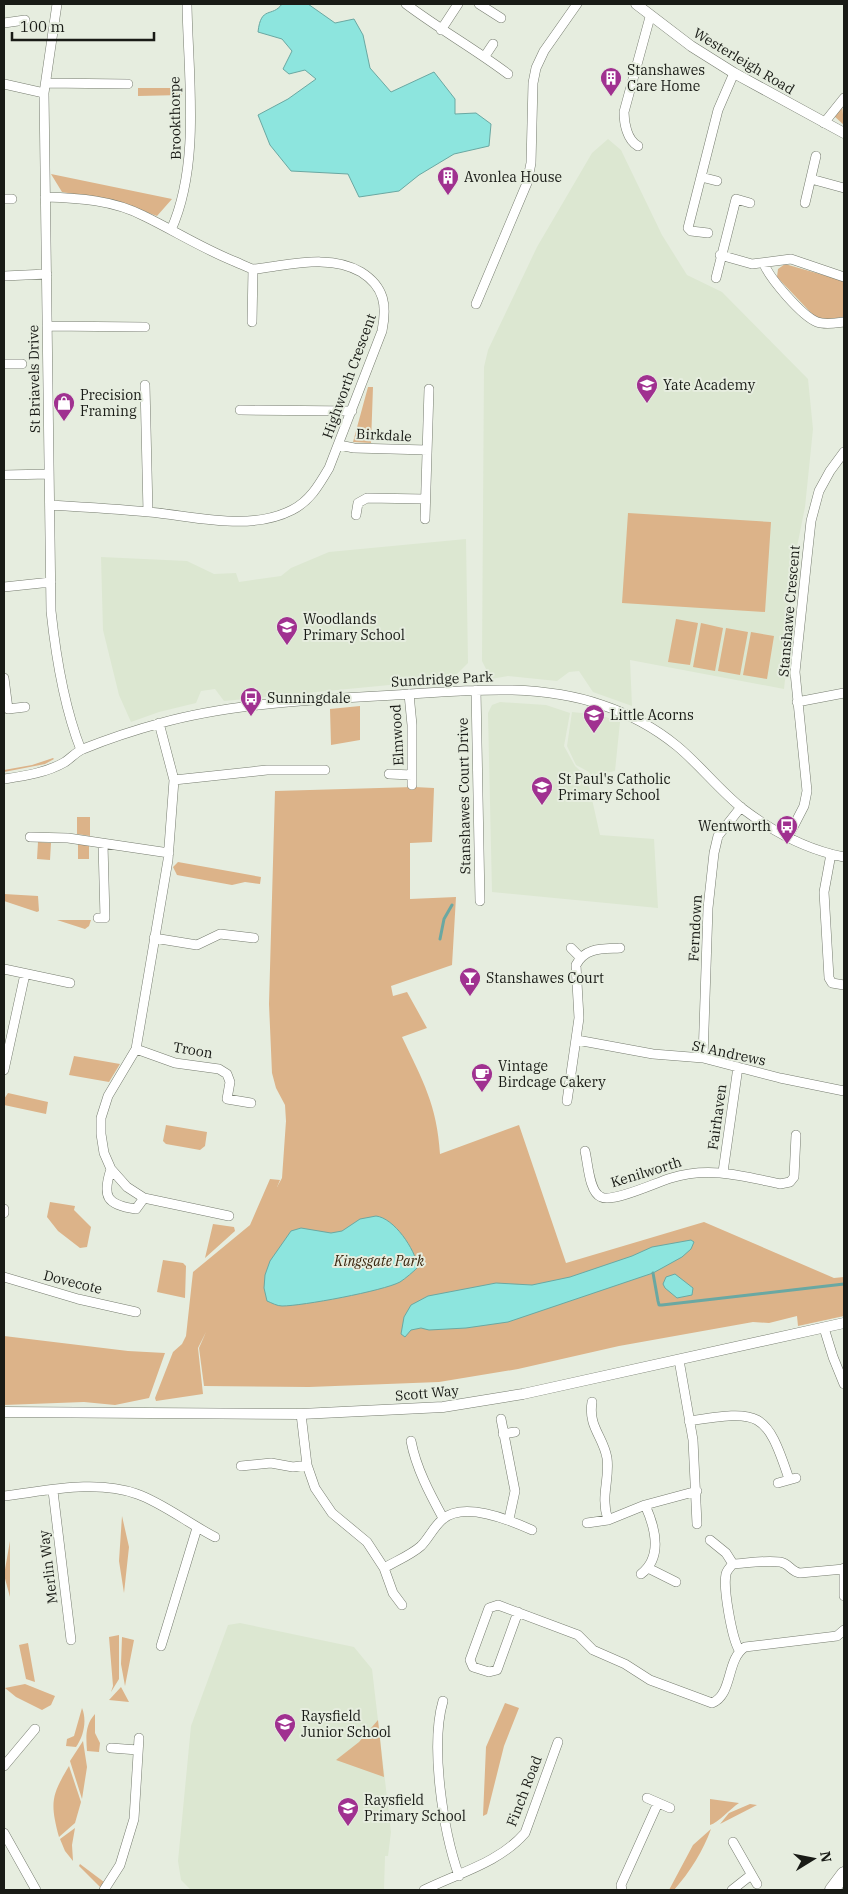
<svg xmlns="http://www.w3.org/2000/svg" width="848" height="1894" font-family="'IBM Plex Serif',serif">
  <style>
    .built { fill: #dce7d1 }
    .green { fill: #dcb389 }
    .water { fill: #8de5de; stroke: #6aa8a2 }
    .lines { fill: none; stroke-linecap: round; stroke-linejoin: round }
    .stream { stroke: #6aa8a2; stroke-width: 3 }
    .minor-casing { stroke: #767c6f; stroke-width: 10 }
    .tertiary-casing { stroke: #767c6f; stroke-width: 11 }
    .primary-casing { stroke: #767c6f; stroke-width: 15 }
    .minor { stroke: #fff; stroke-width: 9 }
    .tertiary { stroke: #fff; stroke-width: 10 }
    .primary { stroke: #fff; stroke-width: 14 }
    .labels { text-anchor: middle; dominant-baseline: central; stroke-width: 4; stroke-linejoin: round; paint-order: stroke }
    .street-label { font-size: 14px; fill: #191b16; stroke: #e6eddf }
    .poi-label { font-size: 14px; fill: #191b16; stroke: #e6eddf; text-anchor: start }
    .park-label { font-size: 14px; font-style: italic; fill: #39250e; stroke: #e6eddf }
  </style>
  <rect width="100%" height="100%" fill="#e6eddf"/>
  <path class="built" d="M608 139 621 150 662 235 687 275 722 292 808 379 813 429 805 507 789 587V645L784 689 630 660 632 706 593 692 579 671 569 672 557 681 508 676 491 679 482 661 484 367 488 350 537 247 592 153Z
    M466 539 468 663 452 679 224 701 215 689 201 691 196 703 159 712 131 722 119 695 103 630 101 557 187 561 214 574 236 573 239 582 281 576 291 568 329 552Z
    M500 702 546 705 570 713 564 746 575 766 587 777 600 835 654 839 658 908 492 892 488 713 492 705Z
    M572 712 600 715 620 722 615 771 591 776 589 772 576 765 567 746Z
    M240 1623 354 1647 372 1669 391 1832 388 1856H385L384 1890H191L181 1880 178 1861 191 1726 228 1625Z"/>
  <path class="green" d="M138 88H182V95L138 96Z
    M842 104 844 125 834 116Z
    M51 174 172 199 157 216 115 201 62 192Z
    M785 264 844 281V317L822 320 815 317 777 277 778 269Z
    M368 387H373L371 443 353 442Z
    M628 513 771 522 765 612 622 603Z
    M676 619 698 623 690 665 668 662Z
    M701 623 723 628 715 671 693 667Z
    M726 628 748 632 740 675 718 671Z
    M751 632 774 636 767 679 743 675Z
    M360 706V740L331 745 330 709Z
    M53 758 54 759 45 764 4 772V770L32 765Z
    M414 787 434 788 432 842 410 843V899L456 897 452 965 391 986 393 996 407 992 427 1028 402 1037C423 1081 437 1105 440 1154L519 1125 566 1263 704 1222 834 1278 844 1277V1316L798 1326 797 1316 769 1323 753 1322 619 1346 518 1369 439 1382 309 1387 204 1386 199 1348 206 1332 198 1348 203 1394 156 1401 155 1398 173 1352 182 1344 186 1336 193 1272 250 1225 270 1179 280 1180 277 1187 282 1178 286 1121 285 1105 276 1088 272 1073 269 1004 275 791Z
    M77 817H90V836L77 834Z
    M38 842 51 843 50 860 37 859Z
    M78 843 89 845V859H78Z
    M178 862 261 877 260 884 245 882 232 885 177 875 173 867Z
    M4 894 38 896 39 911 37 912 4 901Z
    M57 920H91L89 926 85 929Z
    M74 1056 120 1064 109 1082 69 1075Z
    M8 1093 48 1102 46 1114 4 1105V1099Z
    M166 1125 207 1132 205 1146 200 1150 166 1144 163 1141Z
    M50 1202 75 1206 74 1210 91 1227 87 1247 80 1248 58 1231 47 1217Z
    M213 1224 234 1227 235 1231 205 1258Z
    M163 1260 183 1263 186 1266 185 1298 157 1292Z
    M4 1336 128 1351 165 1353 149 1398 115 1405 84 1402 4 1405Z
    M122 1516 129 1547 124 1593 119 1561Z
    M10 1541V1597L4 1575Z
    M119 1635V1679L111 1692 113 1686 109 1637Z
    M122 1637 134 1640 125 1686 121 1664Z
    M28 1643 35 1682 26 1679 19 1645Z
    M25 1684 55 1696 51 1705 42 1710 16 1697 5 1688Z
    M121 1687 129 1702 109 1700Z
    M505 1703 519 1708 504 1746 487 1814 483 1816 486 1747Z
    M82 1708C87 1720 84 1736 76 1747L66 1746 67 1739 74 1736Z
    M95 1714V1733L100 1743 99 1752 87 1751C86 1737 85 1725 95 1714Z
    M378 1720 384 1777 336 1760 359 1742Z
    M83 1741 87 1767 82 1799 70 1761Z
    M69 1766 81 1802 75 1823 59 1837C50 1803 51 1796 69 1766Z
    M710 1799 739 1803C730 1809 718 1823 710 1825Z
    M750 1804 757 1805 720 1824 729 1813Z
    M75 1828 72 1845 73 1861 65 1851 60 1839Z
    M711 1829C703 1851 690 1872 674 1890H669L693 1845Z
    M80 1864 104 1882 100 1887 79 1866Z"/>
  <path class="water" d="M282 4H308L335 23 354 19 363 35 370 68 391 92 434 72 455 99V114L476 113 491 124 489 146 454 154 419 175 399 191 359 197 348 174 291 171 270 145 258 115 288 99 316 79 305 70 289 74 283 69 292 51 282 39 258 32C261 5 272 18 282 4Z
    M376 1216C394 1218 415 1249 418 1267 413 1272 406 1278 400 1282 383 1291 302 1306 282 1306 277 1306 272 1303 267 1301L264 1288 265 1275 270 1261 291 1231 301 1228 331 1233 342 1231 360 1219Z
    M691 1240 694 1242 691 1249 682 1257 653 1273 508 1322 466 1328 429 1330 421 1328 411 1330 405 1337 401 1334 404 1317 411 1305 428 1296 496 1283 532 1285 570 1277 632 1256 652 1247Z
    M675 1274 693 1288 692 1295 677 1298 665 1288 663 1284 666 1277Z"/>
  <g class="lines">
    <path class="stream" d="M440 939 444 919 452 905
      M653 1273 658 1301 659 1305H662L844 1284"/>
    <g class="minor-casing">
      <path id="minor" d="M57 4 44 93 51 611C56 658 64 707 81 750
        M406 4C439 29 475 49 508 74
        M479 4 501 18
        M4 23 25 20
        M441 30 458 4
        M485 56 493 44
        M46 83 128 84
        M4 84 44 93
        M824 123 844 98
        M638 146C627 140 624 123 624 112L650 17
        M701 177 717 181
        M811 179 844 188
        M45 197C79 198 113 200 144 216 175 231 203 249 236 262 241 264 248 268 253 269 260 269 269 267 276 266 304 262 336 257 361 272 385 287 387 306 382 331L329 468C319 485 310 501 292 510 249 532 194 516 149 512 116 509 83 507 50 505
        M4 199H12
        M805 203 816 156
        M171 230C201 164 188 75 187 4
        M708 233 691 231 688 228 718 110 734 73
        M720 255 752 264 791 259 844 277
        M764 264C770 279 802 316 817 322 825 325 835 323 844 322
        M4 276 47 274
        M716 278 736 199 750 203
        M476 304 527 183 531 163 533 83 536 68 544 51 577 4
        M252 322 253 269
        M47 326 145 327
        M4 364H22
        M145 385 148 512
        M240 410 352 411
        M339 445 354 448 427 450
        M4 475 49 474
        M356 515 358 503 367 498 425 499
        M425 519 429 389
        M4 587 51 582
        M4 678 8 709 25 707
        M476 690 480 901
        M409 694 412 725V785
        M797 702 844 693
        M159 723 174 780 168 860 136 1049 108 1096 101 1118V1134L104 1153 111 1169 127 1187 144 1198 229 1216
        M389 774 412 775
        M4 779C24 776 46 773 65 762 71 758 76 752 83 749 108 739 135 730 161 723 233 703 320 699 395 695 463 691 535 682 602 705 629 714 655 728 677 746 700 765 719 790 743 809 772 831 808 850 844 857
        M174 780 267 770H325
        M30 837 68 838 169 853
        M788 837 804 806 807 791 795 672 806 567 811 521 819 491 830 471 844 452
        M831 854 824 892 829 978 832 983 844 985
        M98 918H105L103 844
        M154 938 197 945 220 934 254 938
        M571 948 580 957
        M4 969 70 983
        M577 1040 653 1054 703 1058 780 1078 844 1091
        M136 1049 175 1063 219 1069 227 1074 230 1082 227 1099 251 1103
        M703 1058 708 908 714 853 718 836 741 807
        M4 1070 25 974
        M567 1101 579 1018 576 965C585 947 603 949 620 948
        M585 1151C588 1163 589 1192 601 1197 613 1203 657 1182 671 1178 709 1166 743 1176 780 1184L790 1182 794 1177 796 1135
        M111 1169C102 1196 106 1205 136 1209L144 1198
        M723 1172 738 1067
        M4 1213V1209
        M4 1277 78 1299 136 1312
        M824 1328 833 1357 844 1384
        M679 1360 693 1440 697 1524
        M592 1402C588 1427 603 1436 607 1458 610 1480 600 1496 608 1520
        M301 1414 307 1465 315 1488 332 1513 367 1542 384 1568 393 1593 402 1605
        M501 1419 515 1491 509 1519
        M689 1421C760 1410 766 1410 789 1479
        M503 1434 515 1432
        M411 1441C416 1468 430 1494 443 1518
        M241 1466 271 1463 293 1467 307 1465
        M778 1483 796 1478
        M53 1491 71 1640
        M4 1496C46 1491 96 1479 137 1494 161 1502 191 1525 215 1537
        M587 1523 608 1520 645 1505 697 1491
        M710 1540 726 1553 733 1564
        M384 1568C396 1561 411 1555 421 1546 429 1538 434 1526 443 1519 464 1501 510 1520 532 1530
        M648 1568 676 1582
        M844 1568V1596
        M641 1574C663 1557 655 1527 645 1505
        M518 1612 497 1670 489 1672 473 1667 470 1660 489 1608 498 1605 578 1635 593 1650 625 1664 650 1680 712 1703C733 1695 726 1659 745 1647L837 1636 844 1630
        M161 1646 197 1528
        M739 1650C732 1638 723 1589 726 1574 727 1570 730 1567 733 1564 748 1563 765 1560 780 1562 789 1563 791 1572 800 1573L844 1569
        M443 1701C430 1746 443 1831 459 1876
        M111 1748 138 1750
        M4 1766 35 1729
        M647 1798 670 1808
        M4 1833 36 1890
        M733 1842 757 1884
        M104 1890 120 1865 134 1819 139 1738
        M424 1890C458 1873 499 1863 525 1833L558 1742
        M622 1890 621 1885 658 1803
        M732 1890 751 1875"/>
    </g>
    <g class="tertiary-casing">
      <path id="tertiary" d="M636 4 691 46 734 73 844 133
        M4 1412 301 1414 443 1407 523 1394 844 1323"/>
    </g>
    <g class="primary-casing">
      <path id="primary" d="M832 1890 844 1874"/>
    </g>
    <use href="#minor" class="minor"/>
    <use href="#tertiary" class="tertiary"/>
    <use href="#primary" class="primary"/>
  </g>
  <defs>
    <g id="building-pin" transform="scale(1.125)"><path d="M0 17L-7.5 6A9.5 9.5 0 1 1 7.5 6Z" fill="#a03190" stroke="#e6eddf"/><path d="M-4-6H4V6H1V3H-1V6H-4ZM-2.5-4.3h1.7v1.8h-1.7ZM.8-4.3h1.7v1.8H.8ZM-2.5-1h1.7V.8h-1.7ZM.8-1h1.7V.8H.8Z" fill="#fff"/></g>
    <g id="school-pin" transform="scale(1.125)"><path d="M0 17L-7.5 6A9.5 9.5 0 1 1 7.5 6Z" fill="#a03190" stroke="#e6eddf"/><path d="M0-5L7-2L0 1L-7-2ZM-4 1L0 2.5L4 1V4Q0 6-4 4Z" fill="#fff"/></g>
    <g id="shop-pin" transform="scale(1.125)"><path d="M0 17L-7.5 6A9.5 9.5 0 1 1 7.5 6Z" fill="#a03190" stroke="#e6eddf"/><path d="M-5-2.5h2.3a2.7 3.5 0 0 1 5.4 0H5L5.5 6h-11ZM-1.5-2.5h3a1.5 2.3 0 0 0-3 0Z" fill="#fff"/></g>
    <g id="bus-pin" transform="scale(1.125)"><path d="M0 17L-7.5 6A9.5 9.5 0 1 1 7.5 6Z" fill="#a03190" stroke="#e6eddf"/><path d="M-5-6H5V4H4V6H2V4H-2V6H-4V4H-5ZM-3.5-4V0h7V-4ZM-3.5 1.2v1.5H-2V1.2ZM2 1.2v1.5H3.5V1.2Z" fill="#fff"/></g>
    <g id="bar-pin" transform="scale(1.125)"><path d="M0 17L-7.5 6A9.5 9.5 0 1 1 7.5 6Z" fill="#a03190" stroke="#e6eddf"/><path d="M-6-5H6L.8 .8V4.5H3.5V6h-7V4.5H-.8V.8Z" fill="#fff"/></g>
    <g id="cafe-pin" transform="scale(1.125)"><path d="M0 17L-7.5 6A9.5 9.5 0 1 1 7.5 6Z" fill="#a03190" stroke="#e6eddf"/><path d="M-5.5-4.5H6V0H3Q3 3.5 0 3.5H-2.5Q-5.5 3.5-5.5 0ZM3-3.2v2h1.7v-2ZM-6 4.5H4V6H-6Z" fill="#fff"/></g>
  </defs>
  <g fill-rule="evenodd">
    <use href="#building-pin" x="611" y="78"/>
    <use href="#building-pin" x="448" y="177"/>
    <use href="#school-pin" x="647" y="385"/>
    <use href="#shop-pin" x="64" y="403"/>
    <use href="#school-pin" x="287" y="627"/>
    <use href="#bus-pin" x="251" y="698"/>
    <use href="#school-pin" x="594" y="715"/>
    <use href="#school-pin" x="542" y="787"/>
    <use href="#bus-pin" x="787" y="826"/>
    <use href="#bar-pin" x="470" y="978"/>
    <use href="#cafe-pin" x="482" y="1074"/>
    <use href="#school-pin" x="285" y="1724"/>
    <use href="#school-pin" x="348" y="1808"/>
  </g>
  <g class="labels">
    <g class="street-label">
      <text transform="translate(744 61) rotate(31)">Westerleigh Road</text>
      <text transform="translate(175 118) rotate(-91)">Brookthorpe</text>
      <text transform="translate(349 376) rotate(-70)">Highworth Crescent</text>
      <text transform="translate(34 379) rotate(-91)">St Briavels Drive</text>
      <text transform="translate(384 435) rotate(3)">Birkdale</text>
      <text transform="translate(789 611) rotate(-85)">Stanshawe Crescent</text>
      <text transform="translate(442 679) rotate(-3)">Sundridge Park</text>
      <text transform="translate(397 735) rotate(-93)">Elmwood</text>
      <text transform="translate(464 796) rotate(-91)">Stanshawes Court Drive</text>
      <text transform="translate(695 928) rotate(-87)">Ferndown</text>
      <text transform="translate(193 1050) rotate(10)">Troon</text>
      <text transform="translate(729 1053) rotate(12)">St Andrews</text>
      <text transform="translate(717 1117) rotate(-82)">Fairhaven</text>
      <text transform="translate(646 1172) rotate(-17)">Kenilworth</text>
      <text transform="translate(73 1282) rotate(14)">Dovecote</text>
      <text transform="translate(427 1393) rotate(-5)">Scott Way</text>
      <text transform="translate(48 1567) rotate(-97)">Merlin Way</text>
      <text transform="translate(524 1791) rotate(-69)">Finch Road</text>
    </g>
    <g class="poi-label">
      <text x="627" y="70">Stanshawes<tspan x="627" dy="16">Care Home</tspan></text>
      <text x="464" y="177">Avonlea House</text>
      <text x="663" y="385">Yate Academy</text>
      <text x="80" y="395">Precision<tspan x="80" dy="16">Framing</tspan></text>
      <text x="303" y="619">Woodlands<tspan x="303" dy="16">Primary School</tspan></text>
      <text x="267" y="698">Sunningdale</text>
      <text x="610" y="715">Little Acorns</text>
      <text x="558" y="779">St Paul's Catholic<tspan x="558" dy="16">Primary School</tspan></text>
      <text x="771" y="826" text-anchor="end">Wentworth</text>
      <text x="486" y="978">Stanshawes Court</text>
      <text x="498" y="1066">Vintage<tspan x="498" dy="16">Birdcage Cakery</tspan></text>
      <text x="301" y="1716">Raysfield<tspan x="301" dy="16">Junior School</tspan></text>
      <text x="364" y="1800">Raysfield<tspan x="364" dy="16">Primary School</tspan></text>
    </g>
    <g class="park-label">
      <text x="379" y="1261">Kingsgate Park</text>
    </g>
  </g>
  <rect width="848" height="1894" fill="none" stroke="#191b16" stroke-width="10"/>
  <g transform="translate(813 1859) rotate(80)" stroke="#e6eddf" stroke-width="4" paint-order="stroke">
  <path d="M0-4L9 19L0 12L-9 19Z" fill="#191b16"/>
  <text y="-8" font-size="14" font-weight="bold" text-anchor="middle" fill="#191b16">N</text>
  </g>
  <path d="M12 32v8h142v-8" fill="none" stroke="#191b16" stroke-width="2.5"/>
  <text x="20" y="32" font-size="15" fill="#191b16" stroke="#e6eddf" stroke-width="4" paint-order="stroke">100 m</text>
</svg>
